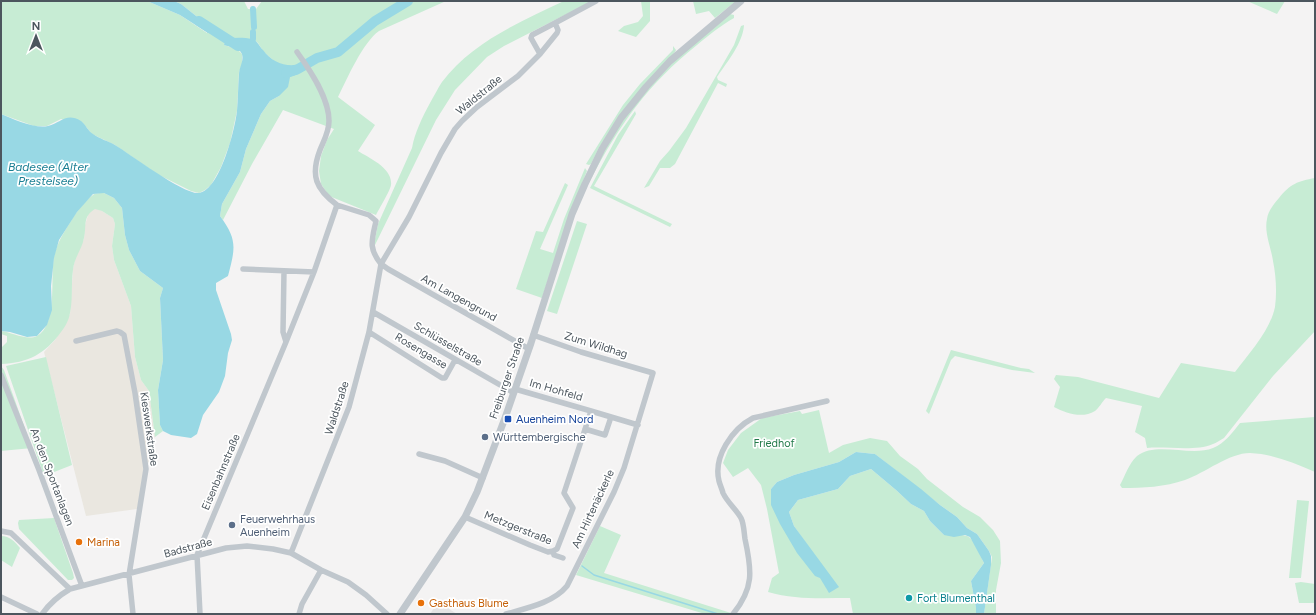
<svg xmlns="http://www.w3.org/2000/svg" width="1316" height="615" font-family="Figtree,sans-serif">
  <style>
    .commercial { fill: #eae7e0 }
    .education { fill: #e5e4e4 }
    .green { fill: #c7ecd4 }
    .water { fill: #98d8e4 }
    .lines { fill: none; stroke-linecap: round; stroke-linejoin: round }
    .stream { stroke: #98d8e4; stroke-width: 1.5 }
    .canal { stroke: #98d8e4; stroke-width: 6 }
    .river { stroke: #98d8e4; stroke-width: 10 }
    .minor { stroke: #c0c7cd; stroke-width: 5.5 }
    .tertiary { stroke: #c0c7cd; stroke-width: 7 }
    .transit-dot { fill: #1a4fb4; stroke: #fff; stroke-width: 1.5 }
    .service-dot { fill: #5c6f8a; stroke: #fff; stroke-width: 1.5 }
    .food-dot { fill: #e8710a; stroke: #fff; stroke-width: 1.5 }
    .culture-dot { fill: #0f9aa8; stroke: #fff; stroke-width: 1.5 }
    .labels { text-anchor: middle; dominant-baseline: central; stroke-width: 3.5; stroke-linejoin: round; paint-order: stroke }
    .street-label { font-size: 11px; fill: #4c565e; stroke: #fff }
    .transit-label { font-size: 11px; fill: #164399; stroke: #fff; text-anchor: start }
    .service-label { font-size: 11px; fill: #4e5e75; stroke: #fff; text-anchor: start }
    .park-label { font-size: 11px; fill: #227a4a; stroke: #fff }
    .food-label { font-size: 11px; fill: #c56008; stroke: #fff; text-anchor: start }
    .culture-label { font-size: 11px; fill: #0d838f; stroke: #fff; text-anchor: start }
    .water-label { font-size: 12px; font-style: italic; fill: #1a7f93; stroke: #fff }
  </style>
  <rect width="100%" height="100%" fill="#f4f3f3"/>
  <path class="commercial" d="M95 208 102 211 113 218 115 224 112 246 114 260 131 306 135 357 141 380 149 391 155 437 150 441 151 453 137 509 86 516 44 352 55 340 70 314 73 269 76 255 84 239 85 225 89 212Z"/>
  <path class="education" d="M438 602 457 614H430Z"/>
  <path class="green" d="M1 1H147L180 15 207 33 210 27 181 4 174 1H244L248 9H256L262 1H446L379 31C363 42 347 79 338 97L375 125 358 151C369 158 393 168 391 185 390 191 379 209 376 215L329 196 321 184 319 171 321 156 327 140 334 129 283 110 252 164 223 220 220 216 222 204 240 172 246 149 261 114 270 101 279 96 287 66 276 63 263 51 258 43 253 39H226L224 45 237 49 242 54V65L239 72 237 111 230 143 221 167 211 185 205 190 199 193 191 191 157 174 115 145 92 134 82 122 61 119 47 126H34L1 114Z
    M564 1H592L504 46 487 57 455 90 436 120 375 245 374 244 378 224 412 148C415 132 422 118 430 103 434 96 438 88 442 82 472 42 520 22 564 1Z
    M641 1H650V21L636 37 618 31 624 26 638 22 643 16Z
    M693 1H736L715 18 709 11 696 14Z
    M1247 1H1285L1277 14Z
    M730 14 734 15V18C720 26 709 35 697 45 649 83 619 125 591 179L598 162 619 126 638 100 677 58Z
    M744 25C743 43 727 62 717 77L718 80 727 84 726 87 718 83 675 164 670 168H660L649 186 644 188 660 161 669 151 686 128 734 45 741 26Z
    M673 46 676 50 675 52 600 146 591 164 589 165 586 164 623 105 640 84 673 50Z
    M635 111 636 114 594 186 672 224 670 227 590 188 618 135Z
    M585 168 587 171 567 221 542 298 516 289 536 231 543 232 565 183 568 185 540 249 553 253 564 219Z
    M1315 178V331L1273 376 1224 438C1220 440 1216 443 1213 444 1194 452 1167 446 1147 448L1145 438 1135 432 1142 406 1106 398C1102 402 1099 408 1095 411 1082 419 1066 413 1054 407L1060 387 1054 379 1056 375 1078 377 1159 398 1181 363 1235 372C1250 352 1270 331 1275 307 1277 292 1276 276 1273 261 1271 247 1264 233 1267 219 1268 211 1274 204 1279 198 1290 184 1298 181 1315 178Z
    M104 193 114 198 122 208 125 235 129 250 140 271 163 288 160 298 163 360 158 390 160 425 163 431 155 437 149 391 141 380 135 357 131 306 114 260 112 246 115 224 113 218 102 211 95 209C82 217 87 226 84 238 82 249 74 258 73 270 71 284 73 299 70 313 69 320 65 327 61 332 45 354 28 363 1 364V348L7 342V336L1 334V331C11 332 27 341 37 336 58 325 50 277 54 257 57 241 66 230 74 216 79 209 86 200 93 195 95 193 101 193 104 193Z
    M577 221 587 224 557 314 547 311Z
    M951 350 1021 368 1029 369 1035 373 1012 370 955 356 951 360 929 414 926 411Z
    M46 357 72 465 44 476 6 366Z
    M1 366 4 370 32 448 1 451Z
    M819 410 829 453 843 445 870 438 887 441 900 456 918 469 927 479 963 507 980 517 993 530 1000 541 1001 563 996 590V614H984L992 557 989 551 977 534 967 528 957 517 940 505 875 454 856 452 839 462 794 475 777 482 771 489 829 592 810 549 794 526 789 512 798 500 838 489 850 476 871 469 896 490 911 504 924 511 930 521 944 535C951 535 961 534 967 536 973 537 981 557 984 563L971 581 976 608V614H853L850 598C822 598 795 600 768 592L772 578 779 573 767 509 761 485 748 468 733 477 723 463 728 450 741 433 762 418 800 411 802 414Z
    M1315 417V472C1294 463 1273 454 1250 453 1229 453 1205 473 1185 480 1165 487 1143 488 1122 488L1120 485C1125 476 1129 463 1137 456 1156 441 1191 457 1213 448 1225 443 1232 433 1240 423Z
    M1297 500 1309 501 1301 578H1289Z
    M54 518 73 573 74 578 72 580H68L19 529 18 523 19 520Z
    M600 526 621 535 604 573 731 613 730 614H705L576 575Z
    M1 536C10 536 15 542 20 548L12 567 1 560Z
    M1301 582 1315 584V603H1299L1295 583Z"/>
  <path class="water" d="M147 1H174L181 4 210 27 208 33 180 15Z
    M226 38C234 38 244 37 252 39 257 40 259 46 263 50 271 61 282 66 295 65L299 74 290 77 288 87 279 96 270 101 261 114 246 149 240 172 222 204 220 216C238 240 235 249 228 276L216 283V290L231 334 232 340 228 353 225 376 219 392 203 415 197 434 191 438 171 435 163 431 160 425 158 390 163 360 160 298 163 288 140 271 129 250 125 235 122 208 114 198 104 193 93 194 77 212 59 240 54 258 51 286 52 310 47 325 37 336 27 337 10 332 1 331V114C13 119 35 129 48 126 61 123 66 112 81 121 86 125 88 131 93 134 100 139 108 141 115 145 130 154 184 195 199 193 220 190 235 129 237 111 238 99 238 87 239 75 239 67 244 62 242 54 239 47 230 47 224 45Z
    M856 452 875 454 921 489 940 505 957 517 967 528 977 534 989 551 991 556V565L984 614H976V608L971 581 984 563 970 537 965 535 954 537 944 535 930 521 924 511 911 504 896 490 871 469 850 476 838 489 798 500 789 512 794 526 839 587 829 593 820 578 815 576 797 553 780 524 771 505V489L777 482 794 475 839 462Z"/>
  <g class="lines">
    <path class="stream" d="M582 566 594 575 718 614"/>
    <path class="canal" d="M253 9 254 27
      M253 39V32"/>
    <path class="river" d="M199 21 238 46
      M286 73 298 69 317 58 338 52 375 21 408 1"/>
    <path class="minor" d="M540 54 531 38 532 35 555 23
      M243 269 314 272
      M284 271 283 332 286 342
      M373 312 514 393
      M369 332 442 378H445L455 360
      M76 341 117 331 120 332 124 335 135 393 146 469 129 575 133 614
      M529 349 388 269 381 264 409 217 441 153 455 129 462 121 477 107 518 76 540 54 557 33 558 30 555 23 596 1
      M1 375 39 470 82 586
      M515 389 591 411 564 493 573 508 557 549 553 551
      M591 411 638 425
      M585 429 605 435 611 417
      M419 454 445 461 483 478
      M465 517 530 545 548 552 553 551 554 555 563 558
      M1 531 11 533 70 589
      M291 553 349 407 369 332 381 264C368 248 372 240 376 221L369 215 337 205
      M1 597 37 614
      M42 614C50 603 58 596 70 589L226 548 247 546 273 549 291 553 321 570 348 582 366 595 387 614
      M200 614 197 555 286 342 314 272 337 205C316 189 310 176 320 150 324 140 329 132 329 121 329 98 310 70 297 52
      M299 614 302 604 321 570
      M506 614C527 608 553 603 567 586L614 492 624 468 653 373 581 352 533 335
      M733 614C754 588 752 571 745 539 744 533 744 524 741 518 736 509 727 502 723 493 722 489 720 485 719 481 713 457 732 429 753 418L827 401"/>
    <path class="tertiary" d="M400 614 465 517 477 492 505 418 531 343 572 214 585 184 602 149 621 118 646 87 670 61 741 1"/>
  </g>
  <rect class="transit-dot" x="504" y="415" width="8" height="8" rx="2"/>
  <g class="service-dot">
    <circle cx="485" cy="437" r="4"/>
    <circle cx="232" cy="525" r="4"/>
  </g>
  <g class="food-dot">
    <circle cx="79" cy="542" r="4"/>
    <circle cx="421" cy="603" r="4"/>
  </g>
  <circle class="culture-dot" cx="909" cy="598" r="4"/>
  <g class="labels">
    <g class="street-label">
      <text transform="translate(479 95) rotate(-39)">Waldstraße</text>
      <text transform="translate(459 298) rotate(29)">Am Langengrund</text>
      <text transform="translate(448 344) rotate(30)">Schlüsselstraße</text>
      <text transform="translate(596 345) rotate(17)">Zum Wildhag</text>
      <text transform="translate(421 351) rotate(31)">Rosengasse</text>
      <text transform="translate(507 378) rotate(-71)">Freiburger Straße</text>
      <text transform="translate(556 390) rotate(16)">Im Hohfeld</text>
      <text transform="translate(337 408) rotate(-72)">Waldstraße</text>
      <text transform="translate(149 429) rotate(82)">Kieswerkstraße</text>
      <text transform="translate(221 472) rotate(-67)">Eisenbahnstraße</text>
      <text transform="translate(52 477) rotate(69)">An den Sportanlagen</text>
      <text transform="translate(593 509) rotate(-65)">Am Hirtenäckerle</text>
      <text transform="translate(518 528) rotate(22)">Metzgerstraße</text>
      <text transform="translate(188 548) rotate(-15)">Badstraße</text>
    </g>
    <g class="transit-label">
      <text x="516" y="419">Auenheim Nord</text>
    </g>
    <g class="service-label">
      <text x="493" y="437">Württembergische</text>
      <text x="240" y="519">Feuerwehrhaus<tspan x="240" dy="13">Auenheim</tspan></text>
    </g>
    <g class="park-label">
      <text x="774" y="443">Friedhof</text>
    </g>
    <g class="food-label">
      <text x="87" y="542">Marina</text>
      <text x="429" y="603">Gasthaus Blume</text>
    </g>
    <g class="culture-label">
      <text x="917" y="598">Fort Blumenthal</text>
    </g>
    <g class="water-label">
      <text x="48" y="167">Badesee (Alter<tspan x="48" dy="14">Prestelsee)</tspan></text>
    </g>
  </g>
  <rect width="1316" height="615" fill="none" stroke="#4c565e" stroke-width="4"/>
  <g transform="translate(36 36)" stroke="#ffffff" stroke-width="3" paint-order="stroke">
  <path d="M0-3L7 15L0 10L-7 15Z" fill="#4c565e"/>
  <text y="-6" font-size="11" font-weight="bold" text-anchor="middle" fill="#4c565e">N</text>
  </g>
</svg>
